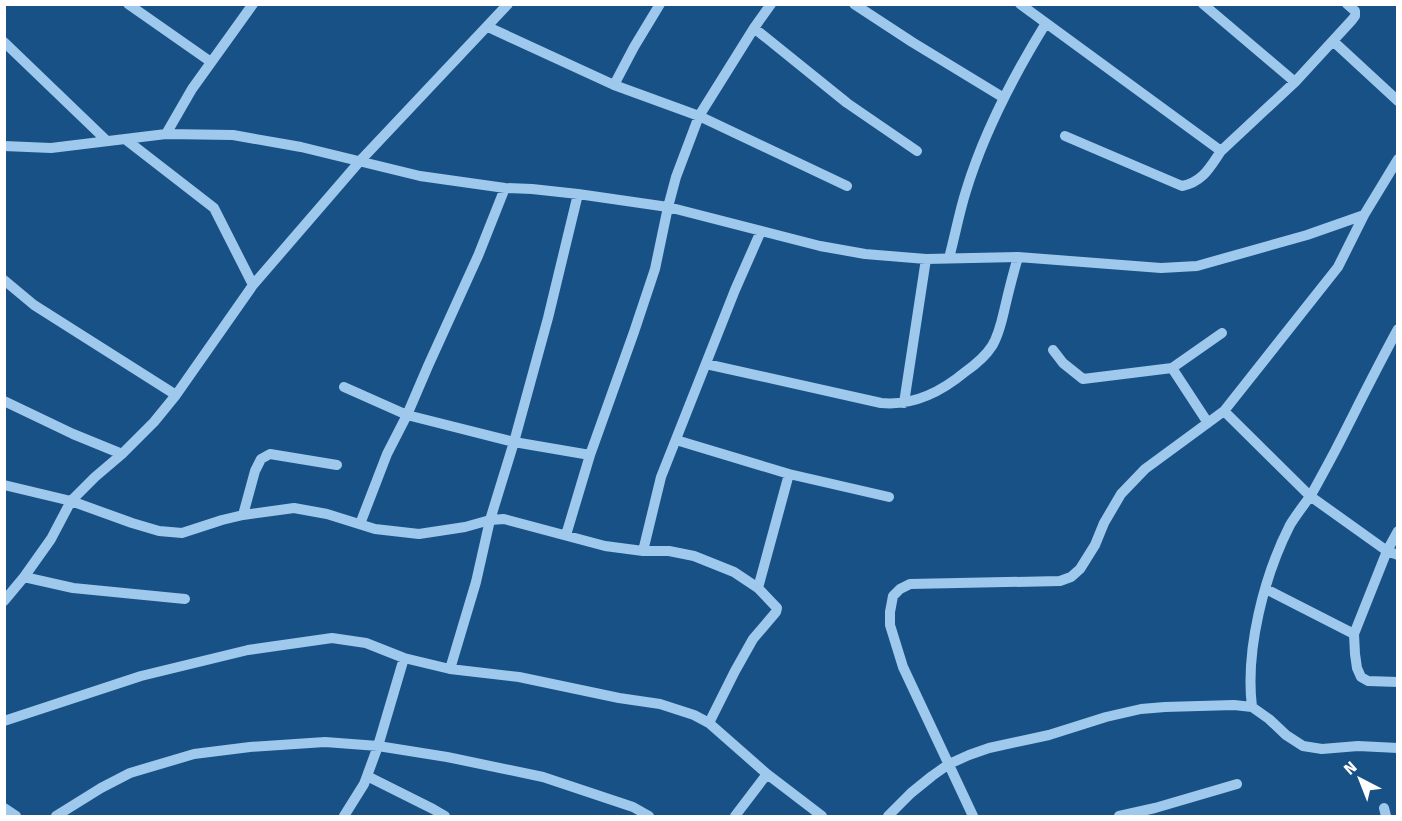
<svg xmlns="http://www.w3.org/2000/svg" width="1402" height="821" font-family="'Fira Sans',sans-serif">
  <style>
    .lines { fill: none; stroke-linecap: round; stroke-linejoin: round }
    .minor { stroke: #9fc8ed; stroke-width: 10 }
  </style>
  <rect width="100%" height="100%" fill="#185186"/>
  <g class="lines">
    <path class="minor" d="M128 4 211 62
      M854 4 912 42 1004 98
      M1020 4 1221 151 1295 82 1352 20 1355 16V11L1347 4
      M1203 4 1295 82
      M488 27 614 85 699 116 847 186
      M754 28 847 103 917 151
      M1333 41 1398 101
      M4 42 107 141
      M614 85 634 47 660 4
      M166 134 192 89 253 4
      M1065 136 1182 186C1203 182 1210 167 1221 151
      M125 139 214 208 253 285
      M4 146 51 148 166 134 233 135 301 147 420 176 505 188 532 189 578 194 668 207 820 246 865 254 926 259 1018 257 1161 268 1197 266 1307 235 1364 215
      M949 258C955 236 959 213 966 191 984 132 1014 75 1046 23
      M4 280 34 305 176 395
      M1053 350 1063 363 1083 379 1172 368 1208 423
      M706 364 881 403C912 406 941 392 965 372 975 365 985 357 992 346 999 335 1002 320 1005 307 1009 290 1013 274 1018 257
      M1172 368 1222 333
      M344 387 407 415 514 442 590 455
      M4 401 73 434 122 454
      M904 403 926 259
      M1224 411 1310 496 1387 551 1398 555
      M676 440 789 474 758 588
      M789 474 889 497
      M4 485 71 501 132 523 159 531 182 533 222 520 243 515 294 508 327 514 375 529 419 534 465 527 490 520 504 519 605 546 643 551H669L694 556 734 572 758 588 777 608 776 612 753 639 735 671 709 723
      M243 515 255 471 261 459 270 454 337 465
      M360 524 387 454 407 415 428 366 478 256 505 188
      M1398 531 1387 551 1354 634 1355 654 1357 668 1361 677 1368 681 1398 682
      M566 535 590 455 634 332 655 269 668 207 676 177 699 116 754 28 771 4
      M643 551 661 477 735 290 761 231
      M24 577 73 588 185 599
      M1266 589 1354 634
      M4 601 24 577 51 539 71 501 95 477 122 454 154 422 176 395 253 285 360 161 508 4
      M450 669 476 582 490 520 514 442 548 318 578 194
      M1252 707C1245 650 1264 576 1290 525 1296 515 1304 505 1311 495 1319 481 1327 466 1335 451 1356 410 1376 369 1398 329
      M4 721 141 676 248 650 332 638 366 643 404 658 450 669 519 677 619 698 660 704 694 715 709 723 767 774 822 816
      M367 776 433 809 445 816
      M4 808 16 816
      M1384 808 1386 816
      M56 816 101 788 130 773 194 754 250 747 325 742 378 746 447 757 543 777 633 807 649 816
      M344 816 364 784 367 776 378 746 404 658
      M735 816 767 774
      M888 816 911 793 932 776 949 764 969 755 989 748 1049 735 1106 717 1141 709 1165 707 1234 705 1252 707 1269 719 1286 735 1303 746 1322 749 1358 746 1398 748
      M973 816 903 667 890 625V612L893 596 900 589 910 584 1060 581 1071 577 1080 569 1095 545 1104 523 1121 494 1145 469 1224 411 1338 267 1364 215 1398 159
      M1119 816 1155 808 1237 784"/>
  </g>
  <rect width="1402" height="821" fill="none" stroke="#ffffff" stroke-width="12"/>
  <g transform="translate(1360 779) rotate(318)" stroke="#185186" stroke-width="4.5" paint-order="stroke">
  <path d="M0-4.5L10 22L0 15L-10 22Z" fill="#ffffff"/>
  <text y="-9" font-size="16" font-weight="bold" text-anchor="middle" fill="#ffffff">N</text>
  </g>
</svg>
